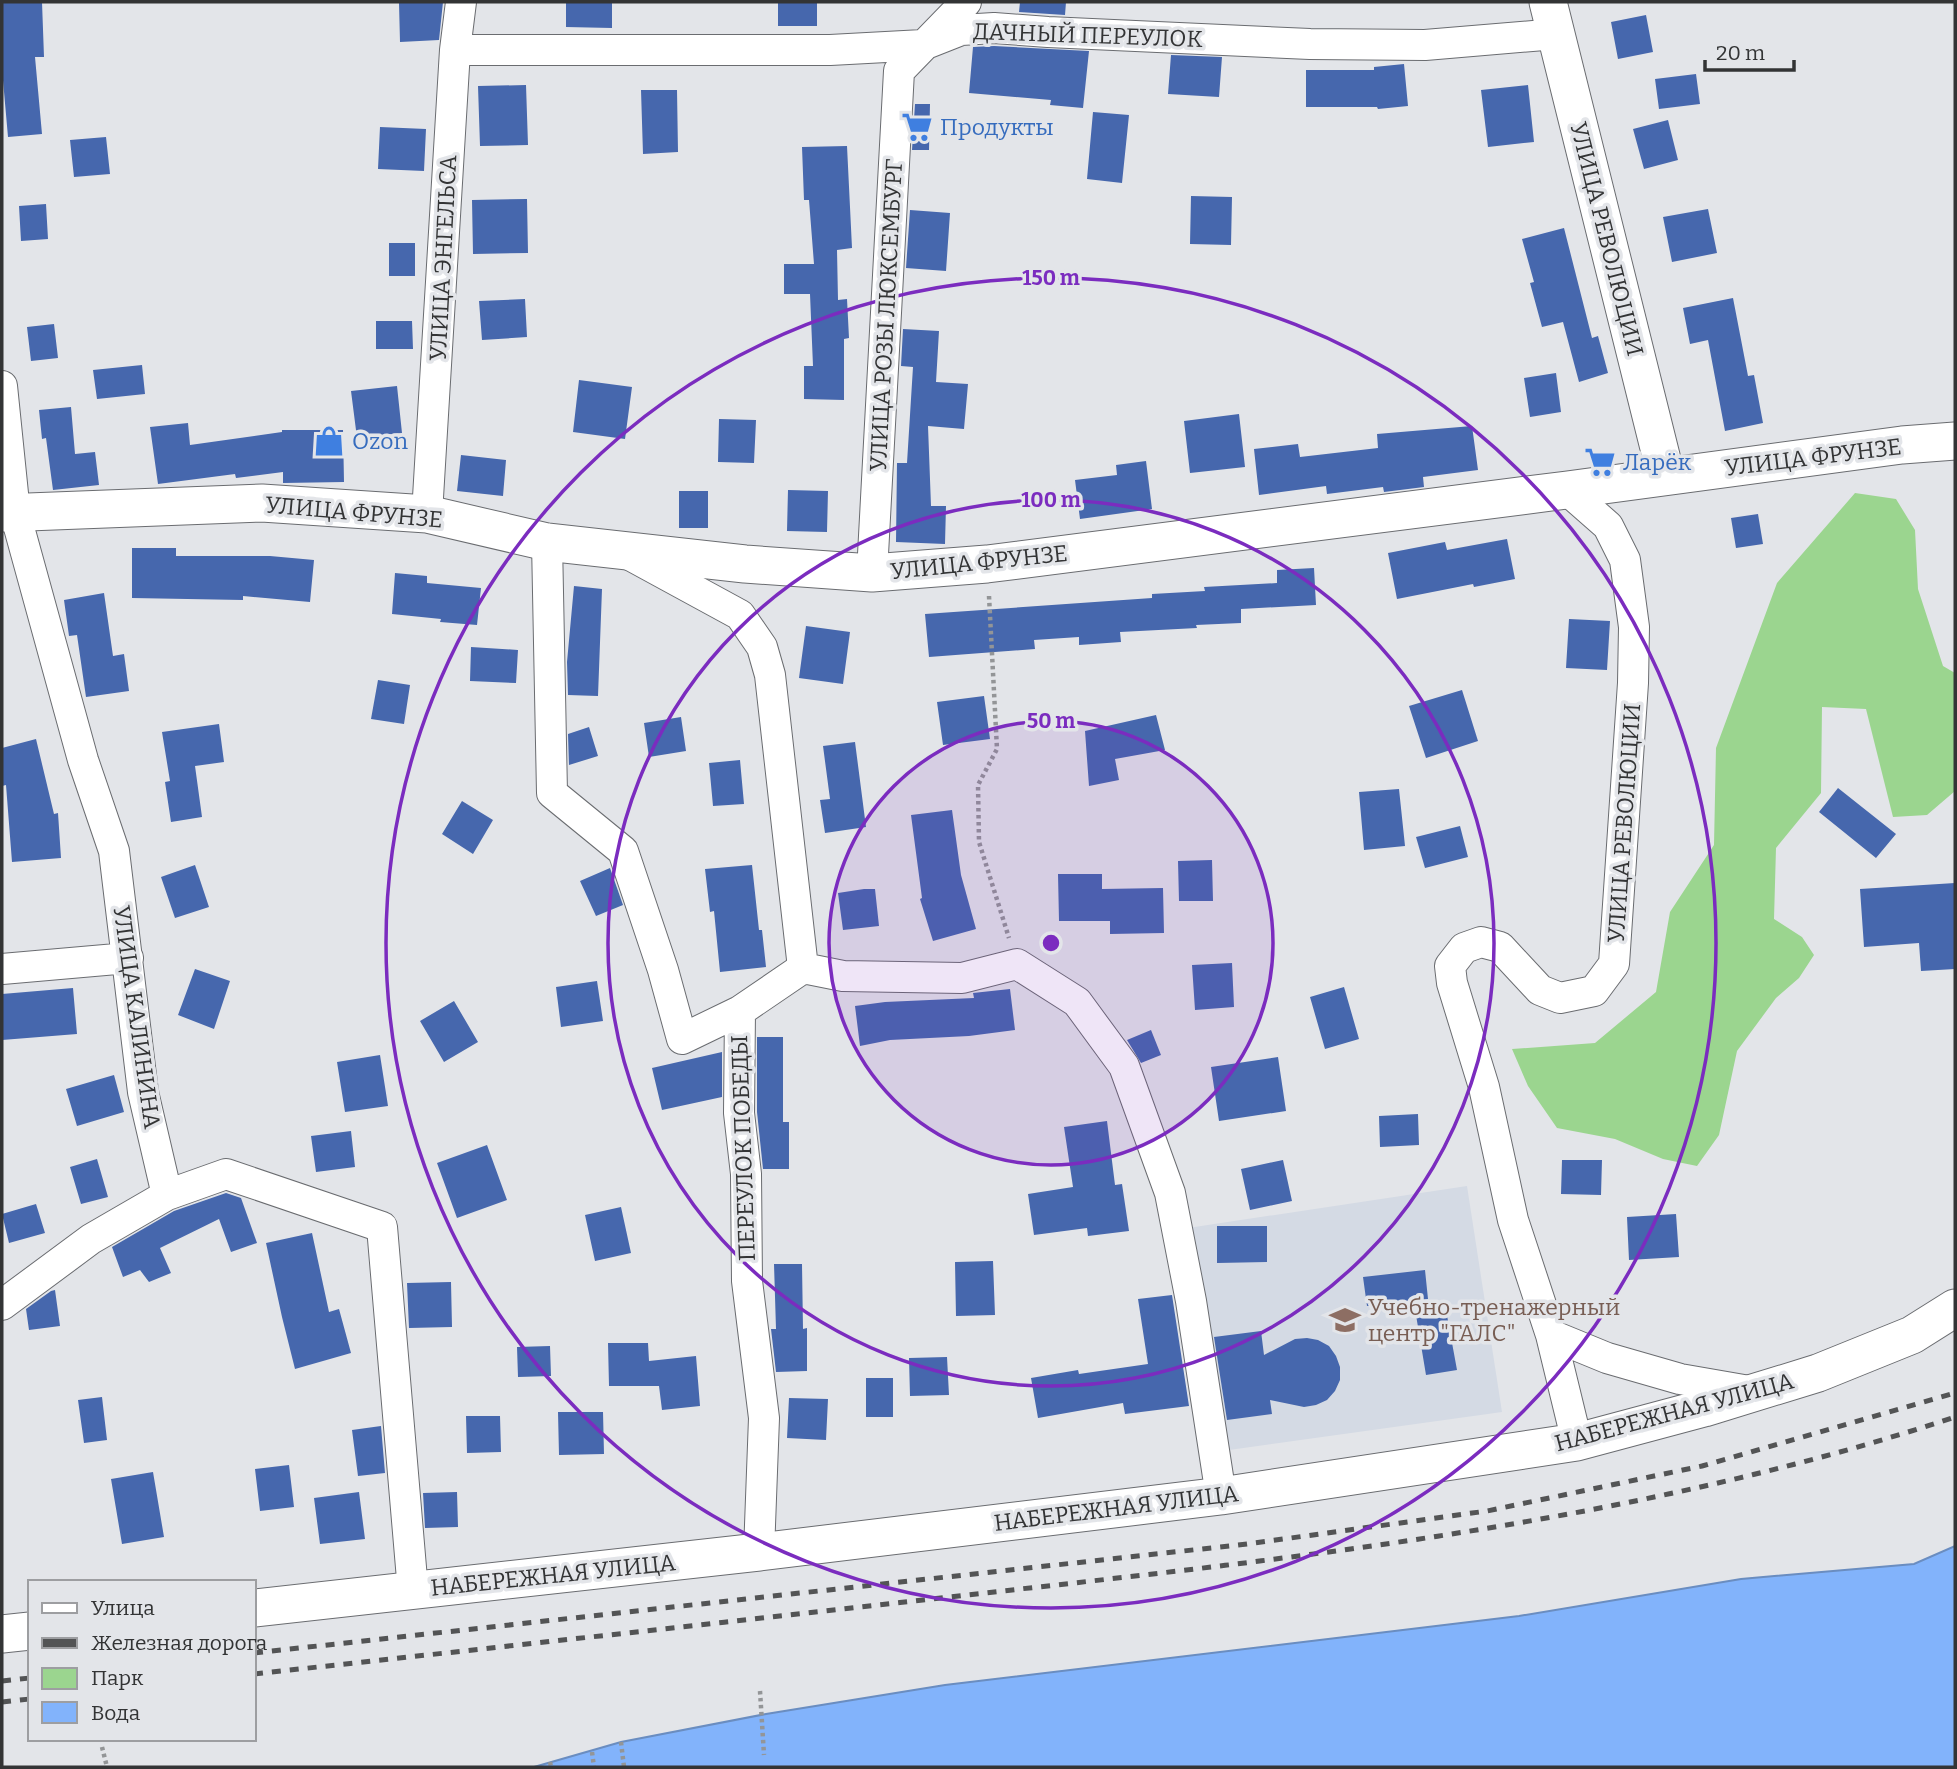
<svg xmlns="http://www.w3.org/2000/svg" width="1957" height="1769" font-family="Bitter,serif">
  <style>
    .built { fill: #d4dae4 }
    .green { fill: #9bd58f }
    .water { fill: #82b3fb; stroke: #6a8dc0; stroke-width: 2 }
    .building { fill: #4667ad }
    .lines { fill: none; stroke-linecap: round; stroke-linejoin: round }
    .minor-casing { stroke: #6a6c70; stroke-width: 32 }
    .tertiary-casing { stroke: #6a6c70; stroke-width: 39 }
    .path { stroke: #939597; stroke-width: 4.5; stroke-dasharray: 3.5 3.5; stroke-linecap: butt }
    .minor { stroke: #fff; stroke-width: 30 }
    .tertiary { stroke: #fff; stroke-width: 37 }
    .rail { stroke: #535455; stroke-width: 5; stroke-dasharray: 9 9; stroke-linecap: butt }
    .ring { fill: none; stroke: #7b2cbf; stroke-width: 3.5 }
    .labels { text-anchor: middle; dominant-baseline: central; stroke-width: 7; stroke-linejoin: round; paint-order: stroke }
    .street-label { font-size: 23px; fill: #333435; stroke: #e3e5e9 }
    .shop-label { font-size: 23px; fill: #366cbe; stroke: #e3e5e9; text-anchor: start }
    .education-label { font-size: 23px; fill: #785e54; stroke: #e3e5e9; text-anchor: start }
    .centre { fill: #7b2cbf; stroke: #e3e5e9; stroke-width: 3.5 }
    .ring-label { font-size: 21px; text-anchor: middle; font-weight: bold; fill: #7b2cbf; stroke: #e3e5e9; stroke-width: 7; stroke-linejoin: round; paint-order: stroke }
  </style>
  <rect width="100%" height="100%" fill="#e3e5e9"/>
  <path class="built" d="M1467 1186 1502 1412 1222 1451 1188 1228Z"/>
  <path class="green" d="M1855 493 1896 499 1915 530 1918 589 1943 666 1955 673V791L1927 815 1893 817 1866 709 1822 707 1821 793 1776 848 1774 919 1802 937 1814 955 1799 978 1776 998 1737 1051 1719 1135 1697 1166 1663 1159 1615 1139 1557 1128 1528 1086 1512 1049 1595 1043 1656 992 1670 912 1714 845 1716 748 1777 583Z"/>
  <path class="water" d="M1955 1546V1767H534L621 1742 766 1714 945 1685 1519 1616 1741 1579 1914 1564Z"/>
  <path class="building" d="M2 2H42L44 57H35L42 134 8 137 2 69Z
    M443 2 439 40 400 42 399 3Z
    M566 2H612V28L566 27Z
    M778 2H817V26H778Z
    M1020 2H1066L1065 15 1019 12Z
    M1646 15 1653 52 1618 59 1611 22Z
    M994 46 1089 51 1083 108 1050 105 1051 100 969 93 973 47Z
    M1171 55 1222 57 1219 97 1168 94Z
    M1404 64 1408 106 1378 109 1377 107H1306V70H1374V67Z
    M1696 74 1700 104 1659 109 1655 79Z
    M526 85 528 145 480 146 478 86Z
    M1528 85 1534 142 1488 147 1481 90Z
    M641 90H677L678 152 643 154Z
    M915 104H930L929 150H912Z
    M1093 112 1129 115 1122 183 1087 179Z
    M1668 120 1678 160 1644 169 1633 129Z
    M380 127 426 129 424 171 378 169Z
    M106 137 110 174 74 177 70 140Z
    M847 146 852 248 837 250 838 300 847 299 849 338 844 339V400L804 399V366H813L810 294H784V264H814L809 200H804L802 147Z
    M1191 196 1232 197 1231 245 1190 244Z
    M527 199 528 253 473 254 472 200Z
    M46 204 48 239 21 241 19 206Z
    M1708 209 1717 253 1672 262 1663 217Z
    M910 210 950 213 946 271 906 268Z
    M1564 228 1592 338 1598 336 1608 373 1579 382 1563 322 1542 327 1530 283 1534 282 1522 239Z
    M389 243H415V276H389Z
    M1733 298 1748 376 1754 375 1763 423 1725 431 1708 340 1690 344 1683 308Z
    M525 299 527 337 482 340 479 301Z
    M376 321H412L413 349H376Z
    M54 324 58 358 31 361 27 327Z
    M903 329 939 331 936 382 968 384 964 429 928 426 931 506H946L945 544 896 542 897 463H907L913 367 901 366Z
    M142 365 145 394 97 399 93 370Z
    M1556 373 1561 412 1530 417 1524 378Z
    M579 380 632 387 625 439 573 432Z
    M397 386 402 433 357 438 351 391Z
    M71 407 75 454 95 452 99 485 53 490 46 438 42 439 39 410Z
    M1239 414 1245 467 1190 473 1184 421Z
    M719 419 756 420 754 463 718 462Z
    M188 423 190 445 282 432V430H343L344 482 283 483V472L236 478 235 474 158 484 150 427Z
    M1472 426 1478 470 1423 477 1424 487 1384 492 1383 487 1327 494 1326 486 1259 495 1254 449 1298 444 1300 457 1378 448 1377 434Z
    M461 455 506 460 503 496 457 491Z
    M1146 461 1152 509 1080 519 1075 480 1117 475 1116 465Z
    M788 490 828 491 827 532 787 531Z
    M679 491H708V528H679Z
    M1758 514 1763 544 1736 548 1731 518Z
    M1507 539 1515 579 1474 587 1473 584 1397 599 1388 553 1445 542 1447 550Z
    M132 548H176V556H270L314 560 310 602 243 596V600L132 598Z
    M1314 568 1316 605 1241 609V623L1196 625 1197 628 1120 632 1121 642 1079 645V637L1034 640 1035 649 929 657 925 614 1152 598V594L1205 591 1204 587 1277 583V570Z
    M395 573 427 576V583L481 588 477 625 440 622 441 619 392 614Z
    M574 586 602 589 598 696 568 695 567 662Z
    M104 593 113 656 124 654 129 691 86 697 77 635 69 636 64 600Z
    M1569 619 1610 621 1607 670 1566 668Z
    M806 626 850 632 843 684 799 678Z
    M471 647 518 650 516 683 470 681Z
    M378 680 410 685 404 724 371 719Z
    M1462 690 1478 741 1426 758 1409 706Z
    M984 696 990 739 943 745 937 702Z
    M1156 715 1165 750 1115 759 1119 780 1089 786 1085 731Z
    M681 717 686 751 649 757 644 723Z
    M219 724 224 762 195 766 202 817 171 822 165 782 170 781 162 732Z
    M589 727 598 756 569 765 568 734Z
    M36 739 54 814 58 813 61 858 12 862 6 785 2 786V748Z
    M855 742 866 827 825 833 820 800 830 799 823 746Z
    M740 760 744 804 713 806 709 763Z
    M1838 788 1896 834 1876 858 1819 812Z
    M1399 789 1405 846 1364 850 1359 792Z
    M462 801 493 820 473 854 442 834Z
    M952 810 961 875 976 929 933 941 920 899 922 898 911 815Z
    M1460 826 1468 857 1425 868 1416 837Z
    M1212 860 1213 901H1179L1178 861Z
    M195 865 209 907 175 918 161 877Z
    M752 865 759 930H762L766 967 720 972 714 911 710 912 705 869Z
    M610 868 623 905 596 916 580 881Z
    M1058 874H1102V889L1163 888 1164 933 1110 934V921H1059Z
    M1955 883V969L1921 971 1919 943 1864 947 1860 889Z
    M864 889H875L879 926 843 930 838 893Z
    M1232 963 1234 1007 1195 1010 1192 965Z
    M195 969 230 981 214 1029 178 1015Z
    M597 981 603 1021 561 1027 556 987Z
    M1344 987 1359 1039 1325 1049 1310 997Z
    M73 988 77 1034 2 1040V994Z
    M1010 989 1015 1030 969 1036 890 1040 860 1046 855 1006 885 1002 974 998 973 993Z
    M454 1001 478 1042 444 1062 420 1021Z
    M1151 1030 1161 1055 1141 1063 1127 1040Z
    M757 1037H783V1122H789V1169H763L757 1112Z
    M722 1052V1097L662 1110 652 1068Z
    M380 1055 388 1106 345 1112 337 1062Z
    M1278 1057 1286 1111 1219 1121 1211 1067Z
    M114 1075 124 1112 77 1126 66 1089Z
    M1418 1114 1419 1145 1380 1147 1379 1116Z
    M1107 1121 1115 1185 1122 1184 1129 1231 1088 1236 1087 1228 1034 1235 1028 1194 1073 1187 1064 1127Z
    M351 1131 355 1167 316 1172 311 1136Z
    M487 1145 507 1200 457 1218 437 1163Z
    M97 1159 108 1197 81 1204 70 1167Z
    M1283 1160 1292 1201 1250 1210 1241 1169Z
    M1562 1160H1602L1601 1195 1561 1194Z
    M226 1193 241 1198 257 1243 231 1252 219 1219 160 1248 171 1273 149 1282 140 1270 123 1277 112 1247 174 1211Z
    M36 1204 45 1233 9 1243 2 1214Z
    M621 1207 631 1253 595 1261 585 1215Z
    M1676 1214 1679 1257 1629 1260 1627 1217Z
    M1217 1226H1267V1262L1217 1263Z
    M312 1233 329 1312 339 1309 351 1353 295 1369 282 1317 266 1243Z
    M993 1261 995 1315 956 1316 955 1262Z
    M774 1264H802L803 1329 807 1328V1371L776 1372 771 1329H776Z
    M1425 1270 1428 1299 1367 1306 1363 1277Z
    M451 1282 452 1327 409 1328 407 1283Z
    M55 1290 60 1326 29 1330 26 1309 51 1291Z
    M1172 1295 1189 1406 1125 1414 1123 1403 1038 1418 1031 1378 1078 1370 1079 1374 1148 1364 1138 1299Z
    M1446 1310 1457 1370 1426 1375 1416 1315Z
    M1261 1331 1264 1355 1295 1339 1307 1338 1318 1340 1329 1346 1336 1356 1340 1367V1380L1335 1391 1327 1400 1316 1405 1304 1407 1270 1400 1272 1414 1227 1420 1214 1337Z
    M608 1343H648L649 1361 696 1356 700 1406 662 1410 659 1386H609Z
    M550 1346 551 1376 518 1377 517 1347Z
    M947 1357 949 1395 910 1396 909 1358Z
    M866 1378H893V1417H866Z
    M102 1397 107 1440 84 1443 78 1400Z
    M789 1398 828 1399 826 1440 787 1438Z
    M558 1412H603L604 1454 559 1455Z
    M466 1416H500L501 1452 467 1453Z
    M381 1426 385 1473 358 1476 352 1430Z
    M289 1465 294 1507 260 1511 255 1469Z
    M153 1472 164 1537 122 1544 111 1479Z
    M359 1492 365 1539 320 1544 314 1498Z
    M457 1492 458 1527 425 1528 423 1493Z"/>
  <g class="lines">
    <g class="minor-casing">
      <path id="minor" d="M455 50H830L923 45 961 30 994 28 1048 32 1310 44 1425 45 1556 34
        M2 386 15 513 83 760 114 851 143 1092 167 1195 226 1174 382 1227 413 1591
        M1567 490 1608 526 1625 560 1634 627 1633 683 1614 964 1594 991 1560 998 1540 990 1500 947 1481 942 1464 948 1450 966 1452 983 1484 1087 1513 1220 1551 1335 1577 1442
        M427 514 455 50 461 2
        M547 542 552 793 623 851 663 970 682 1039 740 1011 739 1113 746 1174 747 1281 764 1418 759 1552
        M628 554 740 615 762 647 770 675 803 968
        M872 573 899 71 966 2
        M803 968 843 976 962 978 1017 964 1077 1002 1124 1066 1170 1193 1191 1301 1221 1496
        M2 969 128 958
        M740 1011 803 968
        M2 1305 91 1239 167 1195
        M1551 1335 1607 1358 1680 1379 1755 1392"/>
    </g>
    <g class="tertiary-casing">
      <path id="tertiary" d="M1548 2 1666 476
        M2 513 262 503 427 514 547 542 745 564 872 573 987 564 1567 490 1902 445 1955 441
        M254 1608 759 1552 1221 1496 1577 1442 1704 1408 1818 1373 1912 1335 1955 1308
        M2 1634 30 1631"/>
    </g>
    <path class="path" d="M989 596 997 749 978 785 979 842 1009 938
      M760 1691 764 1755
      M621 1742 624 1767
      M102 1747 107 1767
      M592 1752 594 1767
      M550 1762 551 1767"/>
    <use href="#minor" class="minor"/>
    <use href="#tertiary" class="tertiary"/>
    <path class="rail" d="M254 1653 1247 1544 1487 1511 1702 1466 1955 1393
      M254 1674C509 1646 765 1618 1020 1589 1335 1554 1653 1517 1955 1417
      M2 1681 30 1678
      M2 1702 30 1699"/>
  </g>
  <circle cx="1051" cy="943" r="222" fill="#7b2cbf" fill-opacity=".12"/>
  <g class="ring">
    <circle cx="1051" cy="943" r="222"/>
    <circle cx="1051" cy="943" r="443"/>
    <circle cx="1051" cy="943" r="665"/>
  </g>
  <defs>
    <g id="supermarket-bare" transform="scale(2.415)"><path d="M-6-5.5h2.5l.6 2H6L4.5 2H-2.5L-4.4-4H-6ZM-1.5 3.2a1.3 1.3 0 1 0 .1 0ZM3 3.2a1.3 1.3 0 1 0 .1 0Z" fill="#3f7fe0" stroke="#e3e5e9" stroke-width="2.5" paint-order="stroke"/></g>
    <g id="shop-bare" transform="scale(2.415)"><path d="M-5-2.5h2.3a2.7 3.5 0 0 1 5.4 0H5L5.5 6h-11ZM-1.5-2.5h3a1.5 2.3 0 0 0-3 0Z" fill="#3f7fe0" stroke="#e3e5e9" stroke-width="2.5" paint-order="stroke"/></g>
    <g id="university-bare" transform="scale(2.415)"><path d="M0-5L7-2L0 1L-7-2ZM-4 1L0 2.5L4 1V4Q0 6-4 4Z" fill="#8d6e63" stroke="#e3e5e9" stroke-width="2.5" paint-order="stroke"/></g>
  </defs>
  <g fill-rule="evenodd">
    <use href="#supermarket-bare" x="917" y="127"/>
    <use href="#shop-bare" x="329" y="441"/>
    <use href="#supermarket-bare" x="1600" y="462"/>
    <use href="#university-bare" x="1345" y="1320"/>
  </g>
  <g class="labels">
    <g class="street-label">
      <text transform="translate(1088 35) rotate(2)">ДАЧНЫЙ ПЕРЕУЛОК</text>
      <text transform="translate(1607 239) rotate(76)">УЛИЦА РЕВОЛЮЦИИ</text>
      <text transform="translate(443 258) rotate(-87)">УЛИЦА ЭНГЕЛЬСА</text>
      <text transform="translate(886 315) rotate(-87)">УЛИЦА РОЗЫ ЛЮКСЕМБУРГ</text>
      <text transform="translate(1813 457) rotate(-7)">УЛИЦА ФРУНЗЕ</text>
      <text transform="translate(354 512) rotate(5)">УЛИЦА ФРУНЗЕ</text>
      <text transform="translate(979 562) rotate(-6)">УЛИЦА ФРУНЗЕ</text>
      <text transform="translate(1624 823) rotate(-86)">УЛИЦА РЕВОЛЮЦИИ</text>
      <text transform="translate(137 1017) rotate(82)">УЛИЦА КАЛИНИНА</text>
      <text transform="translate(743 1148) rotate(-92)">ПЕРЕУЛОК ПОБЕДЫ</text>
      <text transform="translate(1674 1412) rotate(-15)">НАБЕРЕЖНАЯ УЛИЦА</text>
      <text transform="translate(1116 1508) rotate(-7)">НАБЕРЕЖНАЯ УЛИЦА</text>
      <text transform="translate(553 1575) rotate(-6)">НАБЕРЕЖНАЯ УЛИЦА</text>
    </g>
    <g class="shop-label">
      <text x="940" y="127">Продукты</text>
      <text x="352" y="441">Ozon</text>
      <text x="1623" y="462">Ларёк</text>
    </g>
    <g class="education-label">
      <text x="1368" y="1307">Учебно-тренажерный<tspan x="1368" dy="26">центр "ГАЛС"</tspan></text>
    </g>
  </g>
  <circle cx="1051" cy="943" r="10" class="centre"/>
  <g class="ring-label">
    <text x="1051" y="285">150 m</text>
    <text x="1051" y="507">100 m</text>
    <text x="1051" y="728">50 m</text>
  </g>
  <rect width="1957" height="1769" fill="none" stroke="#333435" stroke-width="7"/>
  <rect x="28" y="1580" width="228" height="161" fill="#e3e5e9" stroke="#9d9ea1" stroke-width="2"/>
  <rect x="42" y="1603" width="35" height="10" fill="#ffffff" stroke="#9d9ea1" stroke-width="2"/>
  <text x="91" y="1615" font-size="21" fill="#333435">Улица</text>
  <rect x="42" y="1638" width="35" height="10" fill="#535455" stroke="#9d9ea1" stroke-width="2"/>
  <text x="91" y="1650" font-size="21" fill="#333435">Железная дорога</text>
  <rect x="42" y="1668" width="35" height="21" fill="#9bd58f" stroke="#9d9ea1" stroke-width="2"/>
  <text x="91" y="1685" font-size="21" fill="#333435">Парк</text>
  <rect x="42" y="1702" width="35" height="21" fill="#82b3fb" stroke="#9d9ea1" stroke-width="2"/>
  <text x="91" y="1720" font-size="21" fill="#333435">Вода</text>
  <path d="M1705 60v10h89v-10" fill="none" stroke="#333435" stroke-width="3.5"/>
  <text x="1716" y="60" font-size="21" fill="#333435" stroke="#e3e5e9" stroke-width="5" paint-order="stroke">20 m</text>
</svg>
